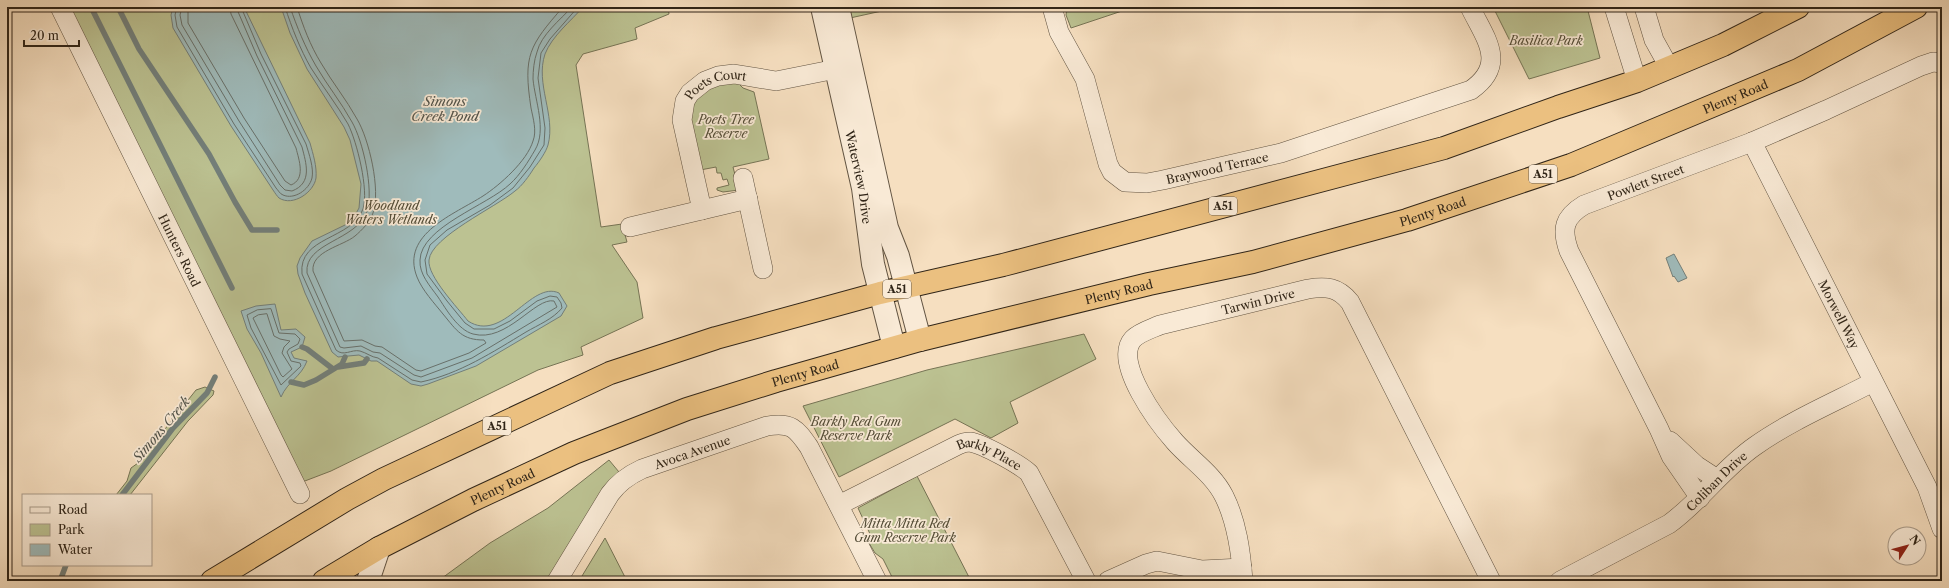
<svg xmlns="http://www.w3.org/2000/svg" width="1949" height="588" font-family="'Libre Caslon Text',serif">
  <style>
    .green { fill: #bcc292; stroke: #767455 }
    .water { fill: #9fbbbb; stroke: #737f7a }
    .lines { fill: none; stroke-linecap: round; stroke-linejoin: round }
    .shore { stroke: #68706a; stroke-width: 1 }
    .stream { stroke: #737f7a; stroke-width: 5.5 }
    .minor-casing { stroke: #625442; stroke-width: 20 }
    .tertiary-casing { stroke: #625442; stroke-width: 24 }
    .trunk-casing { stroke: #302518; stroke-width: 24 }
    .minor { stroke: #f9ead6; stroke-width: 19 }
    .tertiary { stroke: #f9ead6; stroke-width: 22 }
    .trunk { stroke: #ebc080; stroke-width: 22 }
    .labels { text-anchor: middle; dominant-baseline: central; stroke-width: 3.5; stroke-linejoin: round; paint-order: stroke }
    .shield { fill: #f9ead6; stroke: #6c6051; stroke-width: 1 }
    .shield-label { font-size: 11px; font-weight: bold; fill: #302518 }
    .park-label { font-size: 12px; font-style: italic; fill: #534c36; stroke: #f9ead6 }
    .street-label { font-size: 12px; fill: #302518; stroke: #f9ead6 }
    .water-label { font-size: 13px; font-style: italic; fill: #515249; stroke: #f9ead6 }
  </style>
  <rect width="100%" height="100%" fill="#f6dfc0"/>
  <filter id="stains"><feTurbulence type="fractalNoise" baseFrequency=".005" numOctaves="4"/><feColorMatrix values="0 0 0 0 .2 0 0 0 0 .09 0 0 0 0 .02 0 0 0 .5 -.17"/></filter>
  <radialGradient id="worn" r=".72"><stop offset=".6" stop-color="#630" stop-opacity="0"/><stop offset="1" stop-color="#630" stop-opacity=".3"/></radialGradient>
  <path class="green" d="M61 7H668L669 14 635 28 637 39 583 54 576 65 601 227 622 224 627 242 612 245 637 282 643 318 581 347 583 355 538 370 331 471 297 484Z
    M844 7H900L850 18Z
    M1067 7H1134L1071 28 1066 15Z
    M1493 7H1587L1600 58 1529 79Z
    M737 82 743 88 754 92 769 159 733 167 739 190 723 192 717 190V188L729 185 727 179 723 180 721 173H717L716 167 700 170 688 116 695 96 705 87Z
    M1084 334 1096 359 1010 402 1018 423 991 438 955 419 839 477 803 406 927 370Z
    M205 387 214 391 213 395 188 421 130 495H116L127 481 131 468 138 463 196 390Z
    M609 460 619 472 548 581H438L490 543 548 508Z
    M917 476 971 581H894L883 559 875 553 869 543 870 534 858 508Z
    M605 538 627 581H579Z"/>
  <path class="water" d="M173 7H244L310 143C313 154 317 166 316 178 314 192 293 207 279 198 277 196 275 193 273 190L231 126 173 28 171 15Z
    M281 7H377L380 9 385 7H583C571 21 552 36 545 54 535 84 556 115 548 145 546 152 539 162 534 168 529 176 522 186 515 191 496 207 431 237 429 260 427 276 458 308 468 321 503 344 531 280 559 293L567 306 561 316 476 366 428 384 421 386 411 384 377 361H371L359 355 338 357 332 352 305 293 298 274 297 266 300 258 312 241 345 225 354 217 359 208 361 184 350 140 344 127 307 69 290 33Z
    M1674 254 1687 278 1678 282 1674 276 1673 277 1666 258Z
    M275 304 281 330 296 329 305 337 302 347 291 352 294 358 307 361C301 377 288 381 281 397L261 353 247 329 241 311 256 306Z"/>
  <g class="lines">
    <path class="shore" d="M177 7 175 15 177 27 234 124 276 188C278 190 280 194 283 195 294 200 309 190 312 178 314 168 309 154 306 144L261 54 241 7
      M182 7 180 15 182 25 239 121 280 185 285 190 292 191C313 183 306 163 302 147L257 56 236 7
      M188 7V23L244 118 285 181 291 185C306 179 299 160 296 148L231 14 230 7
      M285 7C292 28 300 49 311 68 323 87 337 105 348 124 357 142 369 190 363 209 352 240 298 236 302 274L336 350C344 357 351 349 360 351 367 353 371 357 378 358L412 380 421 382C459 374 493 352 526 332 538 325 553 319 562 308L561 303 557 297 550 296 537 301 510 321 494 329H474L465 323 447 301 427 274 425 260 430 245 447 230 490 205 513 188 530 167 544 145 545 128 538 78 541 53 550 39 578 7
      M290 7C297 27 305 47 316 66 327 85 341 102 352 122 363 141 374 190 367 211 357 241 304 242 307 273L340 347 344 348 361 346 373 352 380 353 414 375 421 377 472 358 557 307 554 301C535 297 507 343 473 334 458 330 446 309 438 297 430 286 419 274 420 260 421 227 488 205 510 184 520 175 528 162 535 150 547 130 535 101 533 79 533 71 534 60 537 52 541 35 560 20 572 7
      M297 7C303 26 310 45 321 63 332 82 346 99 357 119 369 139 381 190 373 213 370 222 362 230 355 236 343 246 311 251 313 271L344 341 362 340 375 346 382 347 416 370 421 371 469 353 486 343 484 340C462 340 457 331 443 314 435 304 422 290 417 277 400 234 455 214 483 196 500 185 527 161 533 141 537 131 533 118 531 108 523 55 529 46 563 7
      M271 309 279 333 295 334 300 339 298 344 289 349 287 352 291 361 300 363 301 366 281 385 251 328 247 315 257 310Z
      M267 314 274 336 280 339 290 341 284 347 282 353 292 369 283 377 281 375 253 318 258 315Z"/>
    <path class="stream" d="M91 7 232 288
      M118 7 139 49 209 154 235 202 252 230H277
      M302 347 307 349 333 369
      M338 367 364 363 367 359
      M291 382 304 385 316 380 342 364 345 357
      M122 495 173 428 207 393 215 377
      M60 581 66 565"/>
    <g class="minor-casing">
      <g id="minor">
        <path id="s1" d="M60 7 300 494"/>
        <path id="s2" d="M1052 7 1059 32 1085 79 1108 164 1112 172 1125 182 1147 183 1163 180 1281 153 1471 90C1508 64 1485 38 1470 7"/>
        <path d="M1614 7 1637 81"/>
        <path d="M1644 7 1654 40 1669 67"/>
        <path id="s3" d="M1752 142 1927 487 1942 529"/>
        <path d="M743 178 763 269"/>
        <path id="s4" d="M702 210 682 120 685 101 690 93 705 81 718 76 734 74 776 81 836 69"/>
        <path d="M630 227 748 199"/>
        <path d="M1670 441 1697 466 1717 479"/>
        <path id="s5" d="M1700 498 1671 456 1659 429 1569 251C1561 229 1564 217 1584 205L1752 142 1826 110 1921 66 1933 62 1942 63"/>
        <path id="s6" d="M839 505 958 445C962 443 966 442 970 442 983 444 1019 464 1029 473L1086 581"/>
        <path id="s7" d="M557 581 610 494C618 483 629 475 642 469L767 426C791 422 796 428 809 447L877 581"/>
        <path d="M1108 581 1146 564 1157 561 1202 570 1242 568"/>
        <path id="s8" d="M1243 581C1241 552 1237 522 1224 496 1213 474 1191 460 1175 442 1159 424 1112 362 1133 339 1140 332 1151 329 1160 325L1308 289C1326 286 1338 287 1350 302L1491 581"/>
        <path id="s9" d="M1560 581 1669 524C1701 501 1723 468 1755 446 1790 421 1835 402 1873 382"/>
      </g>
    </g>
    <g class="tertiary-casing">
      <g id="tertiary">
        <path id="s10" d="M822 7 863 188 873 264 894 347"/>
        <path d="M838 7 887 228 898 256 920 340"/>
        <path d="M368 581 379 548"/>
      </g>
    </g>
    <g class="trunk-casing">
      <g id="trunk">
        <path d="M212 581 347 499 384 479 610 373 716 338 880 293 1003 265 1444 148 1558 107 1637 81 1723 45 1798 7"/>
        <path id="s11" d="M324 581 379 548 473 500 574 453 687 409 776 381 920 340 1149 284 1253 262 1407 220 1571 165 1798 70 1916 7"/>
      </g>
    </g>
    <use href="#minor" class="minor"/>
    <use href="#tertiary" class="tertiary"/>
    <use href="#trunk" class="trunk"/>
  </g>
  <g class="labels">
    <g class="shield">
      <rect x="1529" y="165" width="28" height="18" rx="3"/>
      <rect x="1209" y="197" width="28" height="18" rx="3"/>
      <rect x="883" y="280" width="28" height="18" rx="3"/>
      <rect x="483" y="417" width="28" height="18" rx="3"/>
    </g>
    <g class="shield-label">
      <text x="1543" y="174">A51</text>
      <text x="1223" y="206">A51</text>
      <text x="897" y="289">A51</text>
      <text x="497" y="426">A51</text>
    </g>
    <g class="park-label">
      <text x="1546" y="40">Basilica Park</text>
      <text x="726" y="119">Poets Tree<tspan x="726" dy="14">Reserve</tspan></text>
      <text x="391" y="205">Woodland<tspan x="391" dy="14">Waters Wetlands</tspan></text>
      <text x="856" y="421">Barkly Red Gum<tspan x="856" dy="14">Reserve Park</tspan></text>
      <text x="905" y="523">Mitta Mitta Red<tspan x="905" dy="14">Gum Reserve Park</tspan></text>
    </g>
    <g class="street-label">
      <text stroke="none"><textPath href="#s4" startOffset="149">Poets Court</textPath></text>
      <text stroke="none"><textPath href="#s11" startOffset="1498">Plenty Road</textPath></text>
      <text stroke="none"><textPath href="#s2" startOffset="287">Braywood Terrace</textPath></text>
      <text stroke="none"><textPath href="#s10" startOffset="174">Waterview Drive</textPath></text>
      <text stroke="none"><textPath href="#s5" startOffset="400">Powlett Street</textPath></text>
      <text stroke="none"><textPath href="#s11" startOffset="1174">Plenty Road</textPath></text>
      <text stroke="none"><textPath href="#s1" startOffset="271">Hunters Road</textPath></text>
      <text stroke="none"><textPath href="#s11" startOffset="850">Plenty Road</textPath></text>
      <text stroke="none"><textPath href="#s8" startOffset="410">Tarwin Drive</textPath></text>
      <text stroke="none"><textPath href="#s3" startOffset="193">Morwell Way</textPath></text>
      <text stroke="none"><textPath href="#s11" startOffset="526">Plenty Road</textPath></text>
      <text stroke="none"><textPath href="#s7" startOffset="196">Avoca Avenue</textPath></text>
      <text stroke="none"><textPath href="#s6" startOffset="167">Barkly Place</textPath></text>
      <text stroke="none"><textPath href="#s9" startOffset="187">Coliban Drive</textPath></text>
      <text stroke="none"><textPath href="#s11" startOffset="202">Plenty Road</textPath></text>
    </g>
    <g class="water-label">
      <text x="445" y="101">Simons<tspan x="445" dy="15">Creek Pond</tspan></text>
      <text transform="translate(161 429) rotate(-50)">Simons Creek</text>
    </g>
  </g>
  <rect width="1949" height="588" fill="none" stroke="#f6dfc0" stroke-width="24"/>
  <rect x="8" y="8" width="1933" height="572" fill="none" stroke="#302518" stroke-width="2"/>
  <rect x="12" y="12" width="1925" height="564" fill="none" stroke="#302518"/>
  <rect x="22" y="494" width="130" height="72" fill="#f9ead6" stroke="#a99b8a"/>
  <rect x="30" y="507" width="20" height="6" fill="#f9ead6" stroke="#a99b8a"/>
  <text x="58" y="514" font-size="12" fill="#302518">Road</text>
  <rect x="30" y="524" width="20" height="12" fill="#bcc292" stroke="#a99b8a"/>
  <text x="58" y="534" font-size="12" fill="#302518">Park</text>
  <rect x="30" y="544" width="20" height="12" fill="#9fbbbb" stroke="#a99b8a"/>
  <text x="58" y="554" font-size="12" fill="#302518">Water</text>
  <g transform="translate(1907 546) rotate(54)"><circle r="19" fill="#f9ead6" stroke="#a99b8a"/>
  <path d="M0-3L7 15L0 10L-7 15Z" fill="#8f2418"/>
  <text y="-6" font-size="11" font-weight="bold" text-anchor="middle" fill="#302518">N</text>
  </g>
  <path d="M24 40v6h55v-6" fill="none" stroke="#302518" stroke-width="2"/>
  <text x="30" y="40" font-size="12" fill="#302518" stroke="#f9ead6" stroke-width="3" paint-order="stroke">20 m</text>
  <rect width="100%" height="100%" filter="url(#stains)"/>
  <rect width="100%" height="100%" fill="url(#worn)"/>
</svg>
